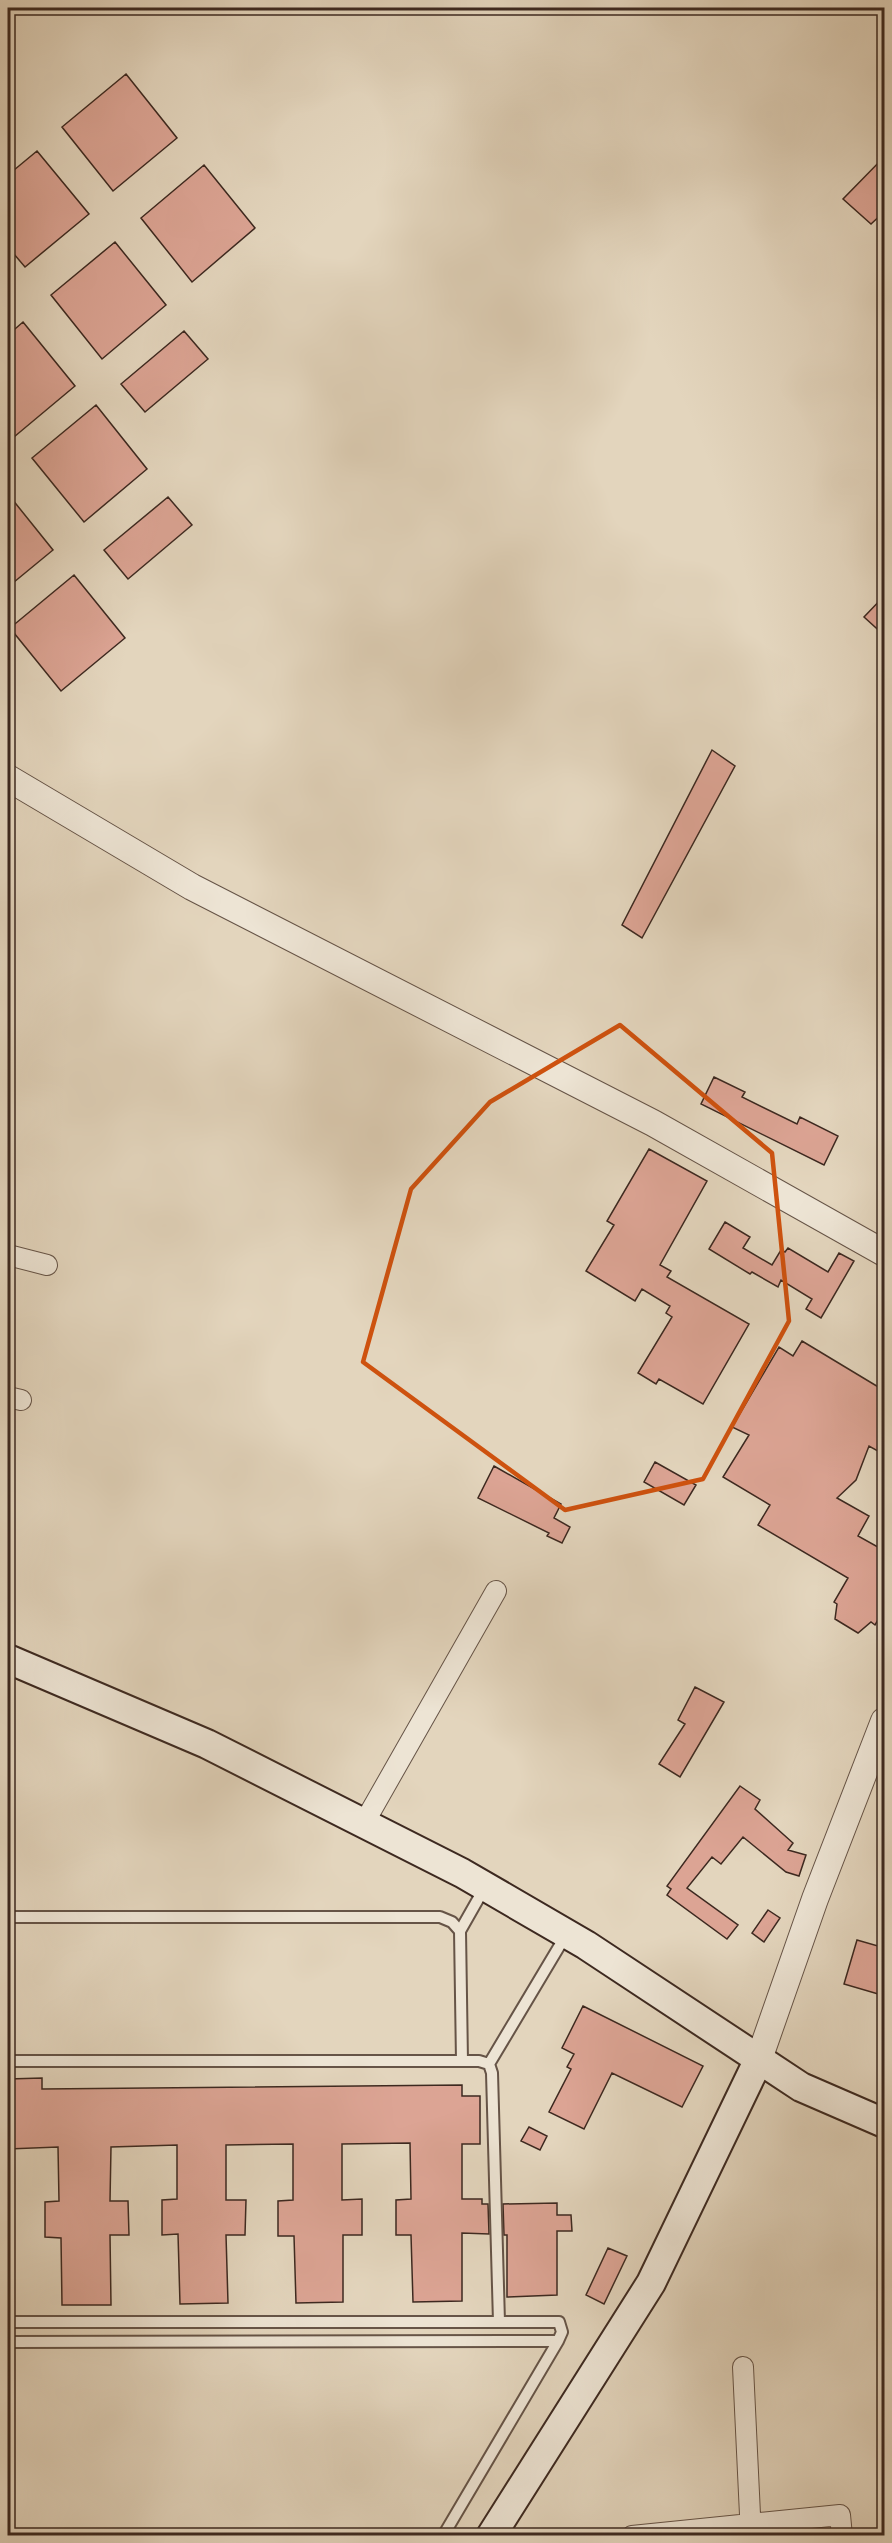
<svg xmlns="http://www.w3.org/2000/svg" width="892" height="2543" font-family="Vollkorn,serif">
  <style>
    .building { fill: #dca494; stroke: #3d2920; stroke-width: 1.5 }
    .lines { fill: none; stroke-linecap: round; stroke-linejoin: round }
    .service-casing { stroke: #665447; stroke-width: 14 }
    .minor-casing { stroke: #665447; stroke-width: 22 }
    .tertiary-casing { stroke: #665447; stroke-width: 28 }
    .secondary-casing { stroke: #3d2920; stroke-width: 32 }
    .service { stroke: #ede4d4; stroke-width: 10 }
    .minor { stroke: #ede4d4; stroke-width: 20 }
    .tertiary { stroke: #ede4d4; stroke-width: 26 }
    .secondary { stroke: #ede4d4; stroke-width: 28 }
    .marked { fill: none; stroke: #ce520f; stroke-width: 4.5; stroke-linejoin: round }
  </style>
  <rect width="100%" height="100%" fill="#e3d5bd"/>
  <filter id="stains"><feTurbulence type="fractalNoise" baseFrequency=".00333" numOctaves="4"/><feColorMatrix values="0 0 0 0 .2 0 0 0 0 .09 0 0 0 0 .02 0 0 0 .5 -.17"/></filter>
  <radialGradient id="worn" r=".72"><stop offset=".6" stop-color="#630" stop-opacity="0"/><stop offset="1" stop-color="#630" stop-opacity=".3"/></radialGradient>
  <path class="building" d="M126 74 177 138 113 191 62 127Z
    M37 151 89 214 25 267 8 247V175Z
    M885 156V211L871 224 843 199Z
    M204 165 255 228 192 282 141 218Z
    M115 242 166 305 102 359 51 295Z
    M23 322 75 386 8 442V335Z
    M184 331 208 359 145 412 121 384Z
    M96 405 147 469 84 522 32 458Z
    M8 494 53 550 8 587Z
    M168 497 192 525 128 579 104 550Z
    M74 575 125 638 61 691 10 628Z
    M885 595V636L864 617Z
    M712 750 735 766 642 938 622 925Z
    M714 1077 745 1092 742 1097 797 1124 800 1117 838 1136 824 1165 701 1104Z
    M649 1149 707 1181 660 1265 671 1271 667 1277 749 1324 703 1404 659 1379 656 1384 638 1373 672 1317 666 1313 670 1306 642 1289 635 1301 586 1271 614 1225 607 1221Z
    M725 1222 750 1237 743 1248 772 1265 781 1250 785 1252 788 1248 828 1272 839 1253 854 1261 821 1318 806 1309 812 1299 781 1280 778 1287 752 1272 750 1274 709 1249Z
    M802 1341 885 1391V1455L869 1446 856 1480 837 1498 869 1516 858 1536 885 1551V1608L875 1625 871 1622 858 1633 835 1619 837 1604 834 1602 848 1578 758 1525 770 1505 723 1477 749 1435 732 1427 779 1347 793 1356Z
    M655 1462 696 1485 684 1505 644 1482Z
    M494 1466 561 1504 554 1518 570 1527 562 1543 547 1536 549 1533 478 1498Z
    M695 1687 724 1702 680 1777 659 1764 685 1724 678 1720Z
    M740 1786 760 1800 755 1809 793 1843 788 1850 806 1855 799 1876 786 1872 743 1837 721 1864 712 1857 687 1888 738 1925 727 1939 667 1895 671 1889 667 1886Z
    M768 1910 780 1918 764 1942 752 1933Z
    M857 1940 885 1948V1996L844 1984Z
    M583 2006 703 2066 682 2107 612 2073 584 2129 549 2112 571 2069 567 2067 574 2054 562 2048Z
    M42 2078V2089L462 2085V2096H480V2144H462V2199H482V2204H488L489 2234 462 2233V2301L413 2302 411 2235H396V2200L411 2199 410 2143 342 2144V2200L362 2199V2235H343V2302L296 2303 294 2236H278V2201L293 2200V2144L226 2145V2200H246L245 2235H226L228 2303 180 2304 178 2234 162 2235V2200L177 2199V2145L111 2147 110 2201H128L129 2235H110L111 2305H62L61 2238 45 2237V2202L59 2201 58 2147 8 2149V2079Z
    M529 2127 547 2136 540 2150 521 2141Z
    M557 2203V2215H571L572 2231H557V2295L507 2297V2235H504L503 2204Z
    M608 2248 627 2256 604 2304 586 2295Z"/>
  <g class="lines">
    <g class="service-casing">
      <path id="service" d="M8 1917H440L452 1922 460 1931 462 2061
        M460 1931 485 1887
        M8 2061H479L489 2064 492 2073 499 2322
        M489 2064 566 1935
        M8 2322H559L562 2332 558 2341 443 2536
        M8 2342 558 2341"/>
    </g>
    <g class="minor-casing">
      <path id="minor" d="M8 1255 47 1265
        M8 1397 21 1400
        M364 1823 496 1591
        M743 2367 751 2536
        M632 2536 840 2515 842 2536"/>
    </g>
    <g class="tertiary-casing">
      <path id="tertiary" d="M8 778 192 887 653 1123 884 1253
        M759 2059 815 1899 884 1721"/>
    </g>
    <g class="secondary-casing">
      <path id="secondary" d="M8 1659 207 1744 462 1873 586 1945 801 2087 884 2123
        M491 2536 651 2283 759 2059"/>
    </g>
    <use href="#service" class="service"/>
    <use href="#minor" class="minor"/>
    <use href="#tertiary" class="tertiary"/>
    <use href="#secondary" class="secondary"/>
  </g>
  <path class="marked" d="M620 1025 772 1153 789 1321 703 1479 565 1510 363 1362 411 1189 490 1102Z"/>
  <rect width="892" height="2543" fill="none" stroke="#e3d5bd" stroke-width="30"/>
  <rect x="9" y="9" width="874" height="2525" fill="none" stroke="#3d2920" stroke-width="3"/>
  <rect x="15" y="15" width="862" height="2513" fill="none" stroke="#3d2920" stroke-width="1.5"/>
  <rect width="100%" height="100%" filter="url(#stains)"/>
  <rect width="100%" height="100%" fill="url(#worn)"/>
</svg>
